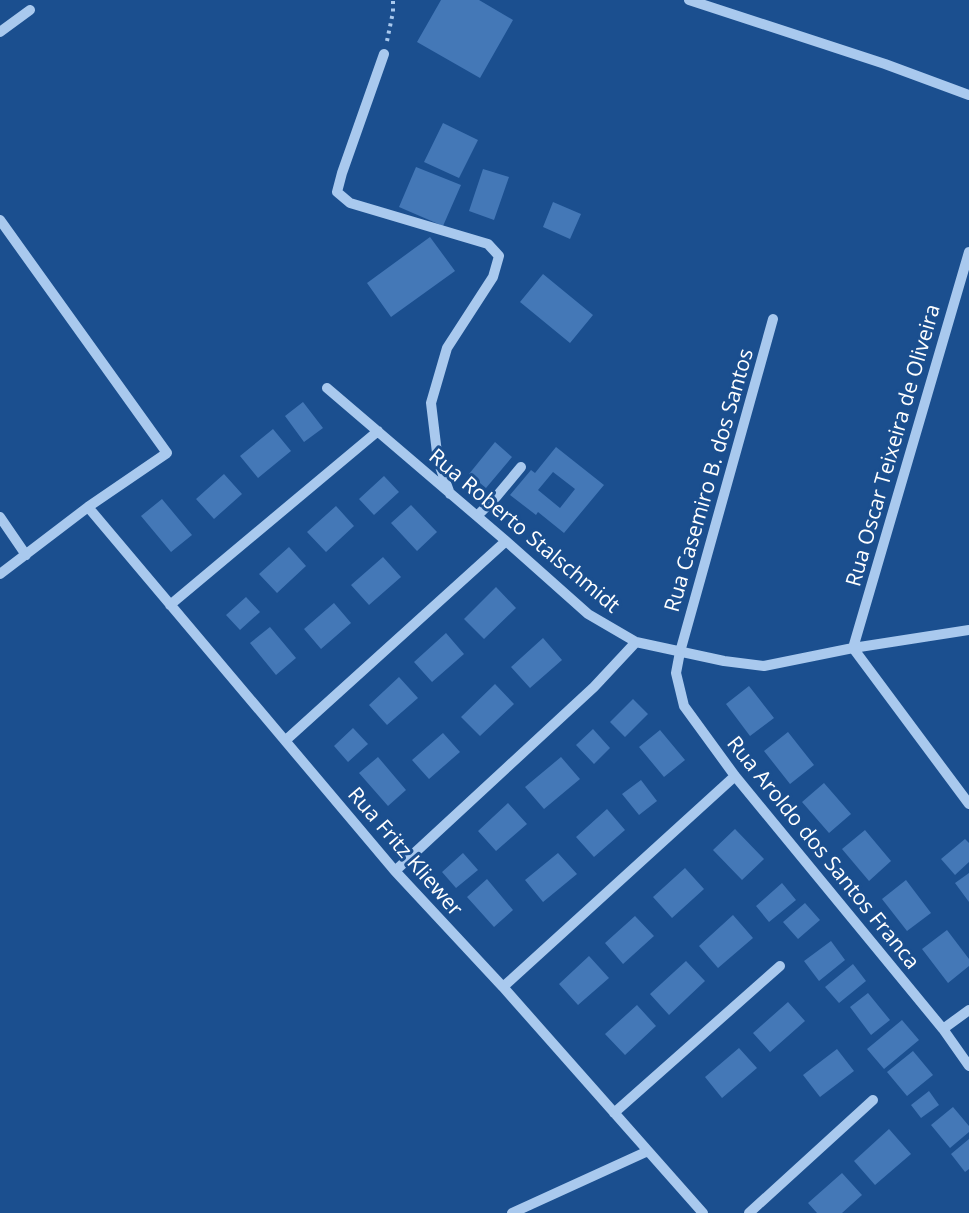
<svg xmlns="http://www.w3.org/2000/svg" width="969" height="1213" font-family="'Open Sans',sans-serif">
  <style>
    .building { fill: #4478b7; fill-rule: evenodd }
    .lines { fill: none; stroke-linecap: round; stroke-linejoin: round }
    .path { stroke: #a9c9ee; stroke-width: 4; stroke-dasharray: 3 4.5; stroke-linecap: butt }
    .minor { stroke: #a9c9ee; stroke-width: 10 }
    .labels { text-anchor: middle; dominant-baseline: central; stroke-width: 6; stroke-linejoin: round; paint-order: stroke }
    .street-label { font-size: 21px; fill: #fff; stroke: #1b4f8f }
  </style>
  <rect width="100%" height="100%" fill="#1b4f8f"/>
  <path class="building" d="M441 0H479L513 20 480 78 417 42Z
    M443 123 478 140 459 178 424 162Z
    M416 167 461 185 443 226 399 207Z
    M483 169 509 177 494 220 469 211Z
    M553 202 581 214 570 239 543 227Z
    M430 237 455 271 391 317 367 283Z
    M543 274 593 315 570 343 520 302Z
    M303 402 323 428 304 442 285 416Z
    M273 429 291 451 258 478 240 456Z
    M495 442 512 457 486 488 469 474Z
    M556 447 604 485 564 533 538 512 536 515 510 495 531 470 535 473ZM553 472 575 489 560 508 538 490Z
    M224 474 242 494 214 519 196 499Z
    M384 476 399 492 374 515 359 499Z
    M162 499 192 535 171 552 141 516Z
    M411 505 437 532 417 551 391 523Z
    M336 506 354 526 326 552 307 532Z
    M289 547 306 566 277 593 259 574Z
    M383 557 401 577 369 605 351 585Z
    M496 587 516 608 484 639 464 619Z
    M246 597 260 612 240 630 226 615Z
    M334 603 351 623 321 649 304 629Z
    M270 627 296 658 276 675 250 643Z
    M446 633 464 654 432 682 414 662Z
    M543 638 562 660 530 688 511 667Z
    M399 677 418 698 387 725 369 705Z
    M495 684 514 704 480 736 461 717Z
    M749 686 774 718 750 736 726 704Z
    M633 699 648 714 625 737 610 722Z
    M353 728 368 744 348 762 334 746Z
    M593 729 610 748 594 764 576 745Z
    M660 730 685 760 664 777 639 747Z
    M788 732 814 765 790 784 764 751Z
    M443 733 460 752 429 779 412 760Z
    M378 757 406 790 388 806 359 773Z
    M561 757 580 779 544 809 525 787Z
    M641 780 657 801 639 815 622 794Z
    M824 783 851 814 829 833 802 802Z
    M508 803 527 824 496 851 478 831Z
    M607 809 625 830 594 857 576 837Z
    M735 829 764 859 742 880 713 850Z
    M865 830 891 861 869 881 842 849Z
    M965 839 969 843V862L955 875 941 859Z
    M463 853 478 870 456 888 442 872Z
    M558 853 577 874 543 902 525 880Z
    M685 868 704 889 672 918 653 897Z
    M969 873V902L955 883Z
    M487 879 513 910 494 927 467 897Z
    M906 880 931 913 907 931 882 899Z
    M782 883 796 900 769 922 756 906Z
    M805 903 820 920 798 939 783 922Z
    M733 915 753 938 718 968 699 946Z
    M635 916 654 936 623 964 605 943Z
    M947 930 969 959V966L948 983 922 949Z
    M831 941 845 960 819 981 804 961Z
    M589 956 609 978 578 1005 559 984Z
    M686 961 705 981 669 1015 650 994Z
    M853 964 866 981 839 1003 825 987Z
    M868 993 890 1020 871 1035 850 1007Z
    M788 1002 805 1021 770 1052 753 1033Z
    M637 1005 656 1026 625 1055 605 1034Z
    M902 1020 919 1040 884 1069 867 1049Z
    M739 1048 757 1068 722 1098 705 1077Z
    M837 1049 854 1071 820 1097 803 1075Z
    M913 1051 933 1075 907 1096 887 1072Z
    M929 1091 939 1105 921 1118 911 1105Z
    M953 1107 969 1126V1132L950 1148 931 1125Z
    M889 1129 911 1154 875 1185 854 1161Z
    M969 1139V1169L965 1172 951 1154Z
    M842 1173 862 1195 842 1213H817L808 1203Z"/>
  <g class="lines">
    <path class="path" d="M387 41 393 12V0"/>
    <path class="minor" d="M689 0 885 64 969 95
      M0 32 30 10
      M384 54 342 173 337 192 350 203 488 244 499 256 493 277 447 348 431 403 438 461 450 494
      M0 220 167 453 88 507 0 574
      M969 252 853 648 969 804
      M773 319 680 652 676 673 684 706 735 776 943 1029 969 1066
      M327 388 506 541 588 614 636 642 724 661 764 666 853 648 969 630
      M88 507 395 871 503 987 703 1213
      M477 516 496 497 521 467
      M0 517 26 555
      M170 605 378 431
      M286 740 506 541
      M395 871 594 687 636 642
      M503 987 735 776
      M943 1029 969 1010
      M614 1113 780 966
      M512 1213 648 1151
      M749 1213 873 1100"/>
  </g>
  <g class="labels">
    <g class="street-label">
      <text transform="translate(892 445) rotate(-74)">Rua Oscar Teixeira de Oliveira</text>
      <text transform="translate(708 480) rotate(-74)">Rua Casemiro B. dos Santos</text>
      <text transform="translate(525 530) rotate(40)">Rua Roberto Stalschmidt</text>
      <text transform="translate(406 851) rotate(49)">Rua Fritz Kliewer</text>
      <text transform="translate(824 852) rotate(51)">Rua Aroldo dos Santos Franca</text>
    </g>
  </g>
</svg>
